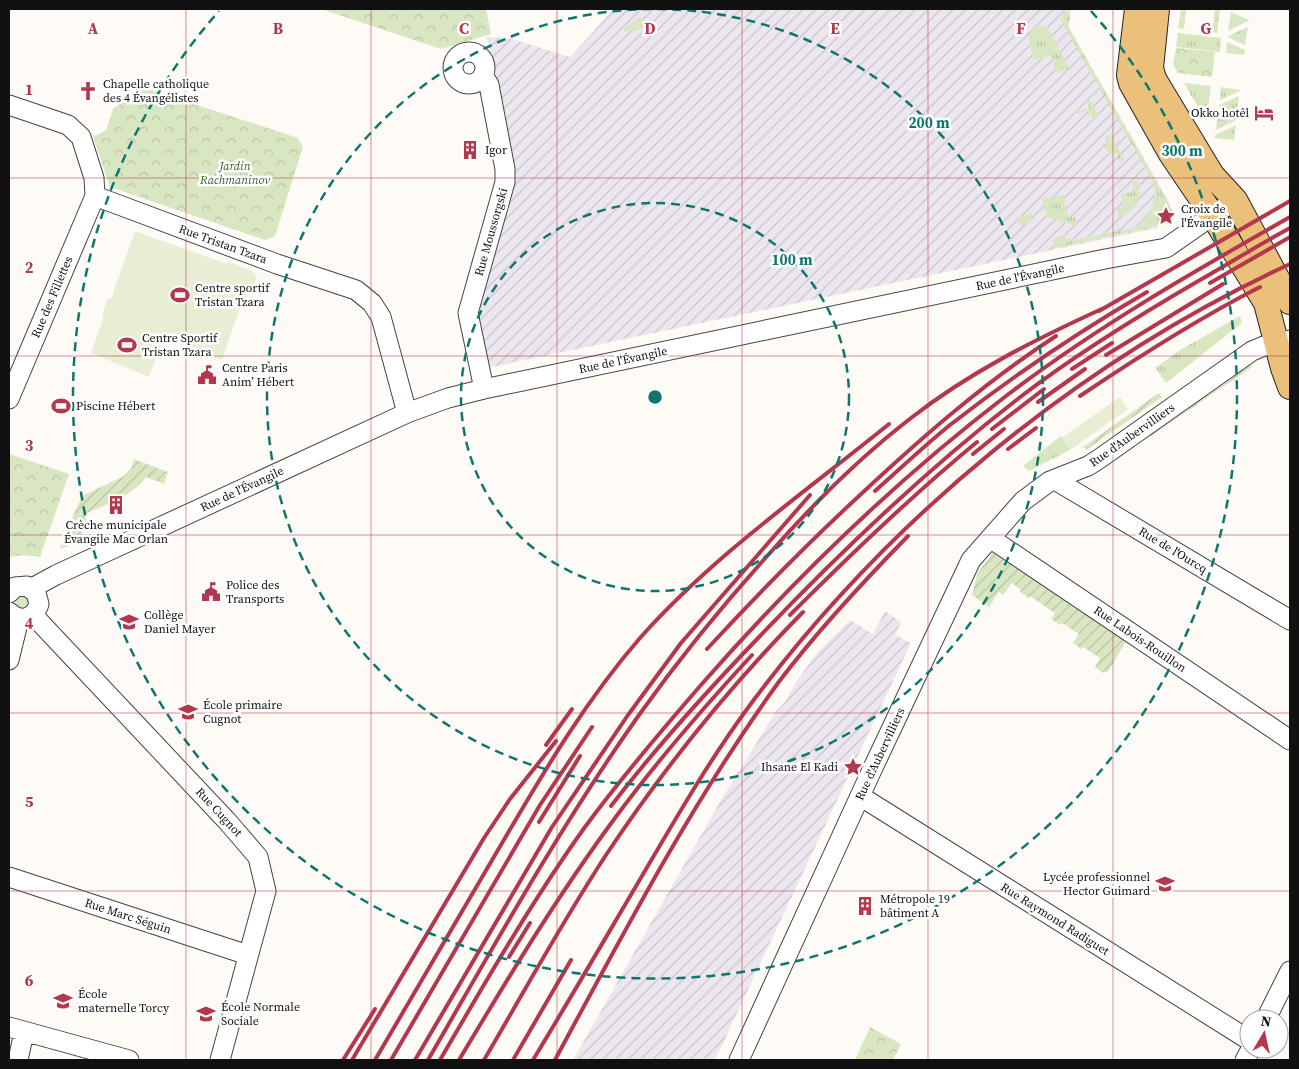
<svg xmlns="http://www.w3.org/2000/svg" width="1299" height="1069" font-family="'Source Serif 4',serif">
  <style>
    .industrial { fill: url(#industrial-furrows) }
    .grass { fill: url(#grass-tufts) }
    .park { fill: url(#park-crowns) }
    .garden { fill: url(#garden-furrows) }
    .pitch { fill: #e8eed3 }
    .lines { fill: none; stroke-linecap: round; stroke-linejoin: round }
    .minor-casing { stroke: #444; stroke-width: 21 }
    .major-casing { stroke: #222; stroke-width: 26 }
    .minor { stroke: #fff; stroke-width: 19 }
    .major { stroke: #eac07a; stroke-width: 24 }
    .rail { stroke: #b3374d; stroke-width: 4 }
    .grid { fill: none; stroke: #b3374d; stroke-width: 1; stroke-opacity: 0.55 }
    .ring { fill: none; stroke: #0f766e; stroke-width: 2.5; stroke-dasharray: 9 6 }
    .labels { text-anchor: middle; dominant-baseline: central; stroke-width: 5; stroke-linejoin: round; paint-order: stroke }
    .poi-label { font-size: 12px; fill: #111; stroke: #fff; text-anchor: start }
    .park-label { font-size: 12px; font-style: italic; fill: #3b6327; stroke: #fff }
    .street-label { font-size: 12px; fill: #111; stroke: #fff }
    .grid-label { font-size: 16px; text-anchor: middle; font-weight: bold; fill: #b3374d; stroke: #fff; stroke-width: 5; stroke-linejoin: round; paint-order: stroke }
    .centre { fill: #0f766e; stroke: #fff; stroke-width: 2.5 }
    .ring-label { font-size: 15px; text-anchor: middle; font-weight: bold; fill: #0f766e; stroke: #fff; stroke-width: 5; stroke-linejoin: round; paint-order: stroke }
  </style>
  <defs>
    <pattern id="industrial-furrows" width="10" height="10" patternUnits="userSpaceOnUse" patternTransform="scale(1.25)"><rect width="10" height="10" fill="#ece7ee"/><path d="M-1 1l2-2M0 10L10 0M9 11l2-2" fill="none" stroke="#c9c5cb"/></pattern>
    <pattern id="grass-tufts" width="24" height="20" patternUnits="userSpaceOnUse" patternTransform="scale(1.25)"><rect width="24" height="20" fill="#d9e6c2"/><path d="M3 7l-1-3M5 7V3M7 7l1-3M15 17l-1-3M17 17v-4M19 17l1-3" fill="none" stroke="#b9c4a6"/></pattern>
    <pattern id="park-crowns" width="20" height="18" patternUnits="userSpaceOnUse" patternTransform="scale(1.25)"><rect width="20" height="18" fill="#d9e6c2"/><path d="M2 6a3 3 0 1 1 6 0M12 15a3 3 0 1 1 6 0" fill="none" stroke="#b9c4a6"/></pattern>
    <pattern id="garden-furrows" width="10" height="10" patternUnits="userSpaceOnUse" patternTransform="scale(1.25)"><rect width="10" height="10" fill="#d9e6c2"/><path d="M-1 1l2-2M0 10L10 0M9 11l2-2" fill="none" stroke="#b9c4a6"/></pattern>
  </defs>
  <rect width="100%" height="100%" fill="#fefbf6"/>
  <path class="industrial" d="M614 9H1071L1069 28 1169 202 1157 228 487 368 476 317 512 163 487 37 512 39 570 57Z
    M885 611 901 622 895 635 911 643 715 1060H573L721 800 777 710 785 702 796 682 817 653 850 620 873 634Z"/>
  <path class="grass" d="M1181 9H1186L1184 29 1178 28Z
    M1215 9H1220L1217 33 1212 32Z
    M1070 10 1068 26 1173 211 1168 214 1165 218 1168 224 1054 248V238L1060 236 1075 240 1136 227C1151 218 1157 201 1154 184L1061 21C1061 15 1064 12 1070 10Z
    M1231 12 1249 20 1248 21 1228 31Z
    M641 16 646 23 645 28 625 32 623 29Z
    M1034 26 1047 27 1069 67 1067 70 1055 72 1051 56 1033 60 1028 34Z
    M1248 27 1245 45 1228 37V36Z
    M1178 33 1221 38 1220 52 1176 47Z
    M1227 42 1245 50 1244 55 1226 53Z
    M1184 83 1211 86 1207 116H1203Z
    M1221 87 1240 90V91L1220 100Z
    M1239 96 1237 115 1219 107V105Z
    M1087 100H1090L1099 116 1098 117 1093 119 1091 115H1088L1087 111 1076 114 1075 111 1089 109Z
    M1218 111 1236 119V120L1216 130Z
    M1236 125 1234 140 1215 138V135Z
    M1110 135 1125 160 1119 162 1117 153 1108 154 1106 147 1103 148 1102 145 1107 144 1105 136Z
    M1136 180C1145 198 1136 210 1119 218L1117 209 1123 207 1121 194 1134 192 1132 181Z
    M1063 195 1068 216 1075 217 1077 226 1047 217 1042 199Z
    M1031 214V220L1023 227 1020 225 1018 217Z
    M1240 316 1242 323 1166 383 1155 368 1180 350Z
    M1061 436 1070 450 1029 471 1023 466Z
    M22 594 31 600 26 611 15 607V599Z"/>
  <path class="park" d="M321 9H486L491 34 441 49Z
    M1176 48 1215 52 1212 77 1178 73 1173 64Z
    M145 88 298 138 303 147 275 236 265 240 110 187 93 137 106 130 113 109Z
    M9 454 69 474 40 557 23 555 9 557Z
    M870 1027 901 1044 893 1060H855Z"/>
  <path class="garden" d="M1249 362 1252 367 1151 436 1148 432Z
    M1159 393 1162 397 1086 450 1083 447Z
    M134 459 168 472 164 484 146 477C132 497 106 504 85 514L87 525 84 526 80 541 60 549 78 504 84 495 124 476 131 469Z
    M993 552 998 553 1127 640 1107 673 1104 671 1103 673 1095 667 1100 658 1083 647 1081 649 1073 643 1079 634 1062 623 1060 625 1051 619 1055 613 1030 596 1029 598 1020 592 1021 590 1012 583 1003 595 999 592 989 607 972 595 977 574Z"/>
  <path class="pitch" d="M135 231 227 264 228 261 254 272 257 277 249 296 247 295 244 309 240 308 222 360 163 338 149 377 91 353 104 316 102 315 108 298 111 299Z
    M1120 397 1128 409 1070 450 1061 438Z"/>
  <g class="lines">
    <g class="minor-casing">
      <path id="minor" d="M453 68a16 16 0 1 1 32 0a16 16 0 1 1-32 0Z
        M483 75 489 85 505 169V182L468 313 484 389
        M9 105 68 125 81 137 94 178 95 196 277 264 356 290 372 303 381 317 407 413
        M9 399 95 196
        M1055 480 1290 620
        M990 538 1290 740
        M32 588 56 575 407 413 448 398 484 389 1105 259 1166 248 1235 200
        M9 593 15 587 27 586 36 593 39 604C34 619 20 623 9 612
        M33 615 227 821 258 857 266 891 220 1060
        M9 660 19 619
        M860 796 1249 1040
        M9 877 248 955
        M1266 1019 1290 971
        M9 1027 129 1060
        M18 1060 24 1032
        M739 1060 871 772 971 560 1023 501 1050 481 1088 466 1099 459 1252 351 1264 346 1290 340
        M1245 1060 1251 1049"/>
    </g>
    <g class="major-casing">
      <path id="major" d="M1137 9 1129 75 1131 83 1171 154 1213 216 1266 303 1283 368 1290 387
        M1157 9 1151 68 1154 79 1212 175 1235 200 1290 302"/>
    </g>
    <use href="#minor" class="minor"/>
    <use href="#major" class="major"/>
    <path class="rail" d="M1210 283 1290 237
      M1099 311 1290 201
      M1106 355 1223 284
      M1072 369 1112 343
      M1080 396C1138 357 1197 319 1260 287
      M1038 402 1085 369
      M992 429 1044 389
      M1008 449 1036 428
      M973 454 1004 429
      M875 491C900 469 924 446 950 425 1013 376 1078 332 1147 292
      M790 615C850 555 911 496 977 442
      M707 649C756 596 806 545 859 496 921 438 985 382 1056 336
      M546 745 572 709
      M611 806C657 746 708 690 760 636 841 551 926 470 1019 398 1076 354 1138 316 1200 280 1230 263 1260 244 1290 228
      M539 822 580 756
      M509 957 530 923
      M343 1060 375 1009
      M352 1060 484 838 510 799 556 741
      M375 1060C419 986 462 912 505 838 546 768 587 699 640 638 713 556 804 493 889 424
      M391 1060 540 805 592 727
      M415 1060 552 827 628 715 681 643 810 495
      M428 1060C495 944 561 825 639 715 679 659 723 605 769 554 812 505 859 458 911 418 970 372 1036 339 1104 308
      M440 1060C486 981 532 901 585 827 621 778 661 731 701 685 793 580 895 481 1006 396 1095 328 1193 272 1290 217
      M459 1060C508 978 558 895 615 818 657 761 704 707 752 655
      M484 1060C524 992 562 922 606 855 664 768 729 687 803 612
      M513 1060 571 960
      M533 1060C570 999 606 937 642 876 676 818 710 759 750 705 888 519 1080 361 1290 264
      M555 1060C624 932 692 802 778 683 817 631 862 583 908 536"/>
  </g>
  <path class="grid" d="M186 9V1060M371 9V1060M557 9V1060M742 9V1060M928 9V1060M1113 9V1060M9 178H1290M9 356H1290M9 535H1290M9 713H1290M9 891H1290"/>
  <g class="ring">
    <circle cx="655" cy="397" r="194"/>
    <circle cx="655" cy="397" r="388"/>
    <path d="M1091 11A582 582 0 1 1 219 11"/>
  </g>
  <defs>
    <g id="church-bare" transform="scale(1.5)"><path d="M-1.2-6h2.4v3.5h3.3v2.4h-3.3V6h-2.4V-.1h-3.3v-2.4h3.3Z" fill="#b3374d" stroke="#fff" stroke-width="2.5" paint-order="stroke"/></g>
    <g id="hotel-bare" transform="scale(1.5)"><path d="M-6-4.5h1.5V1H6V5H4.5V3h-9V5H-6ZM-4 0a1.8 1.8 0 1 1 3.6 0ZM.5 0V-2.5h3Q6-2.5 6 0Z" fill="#b3374d" stroke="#fff" stroke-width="2.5" paint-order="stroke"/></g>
    <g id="building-bare" transform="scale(1.5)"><path d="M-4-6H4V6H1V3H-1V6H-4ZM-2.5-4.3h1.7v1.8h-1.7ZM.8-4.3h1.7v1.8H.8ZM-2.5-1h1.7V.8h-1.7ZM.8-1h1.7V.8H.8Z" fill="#b3374d" stroke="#fff" stroke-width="2.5" paint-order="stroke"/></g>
    <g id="sight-bare" transform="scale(1.5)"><path d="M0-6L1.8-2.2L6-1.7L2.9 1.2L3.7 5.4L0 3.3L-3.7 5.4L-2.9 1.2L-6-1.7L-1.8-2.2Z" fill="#b3374d" stroke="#fff" stroke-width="2.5" paint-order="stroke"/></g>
    <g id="stadium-bare" transform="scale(1.5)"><path d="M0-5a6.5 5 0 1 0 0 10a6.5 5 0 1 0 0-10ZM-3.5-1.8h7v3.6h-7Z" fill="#b3374d" stroke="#fff" stroke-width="2.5" paint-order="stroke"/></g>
    <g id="civic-bare" transform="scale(1.5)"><path d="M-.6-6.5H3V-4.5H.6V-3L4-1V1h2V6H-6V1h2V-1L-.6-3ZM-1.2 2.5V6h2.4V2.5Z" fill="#b3374d" stroke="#fff" stroke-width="2.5" paint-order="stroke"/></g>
    <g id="school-bare" transform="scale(1.5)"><path d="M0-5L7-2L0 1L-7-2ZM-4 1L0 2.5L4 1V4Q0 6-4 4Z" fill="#b3374d" stroke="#fff" stroke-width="2.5" paint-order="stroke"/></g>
    <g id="university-bare" transform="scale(1.5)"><path d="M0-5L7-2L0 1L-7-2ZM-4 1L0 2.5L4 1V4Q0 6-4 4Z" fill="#b3374d" stroke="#fff" stroke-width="2.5" paint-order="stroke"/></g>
  </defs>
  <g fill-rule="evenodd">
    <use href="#church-bare" x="88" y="91"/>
    <use href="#hotel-bare" x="1264" y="113"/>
    <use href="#building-bare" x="470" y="150"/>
    <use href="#sight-bare" x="1166" y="216"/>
    <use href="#stadium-bare" x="180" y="295"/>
    <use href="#stadium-bare" x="127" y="345"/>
    <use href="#civic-bare" x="207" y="375"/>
    <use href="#stadium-bare" x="61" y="406"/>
    <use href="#building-bare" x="116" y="505"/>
    <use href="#civic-bare" x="211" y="592"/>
    <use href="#school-bare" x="129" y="622"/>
    <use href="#school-bare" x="188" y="712"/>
    <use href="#sight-bare" x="853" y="767"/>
    <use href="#school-bare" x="1165" y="884"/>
    <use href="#building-bare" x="865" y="906"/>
    <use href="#school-bare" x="63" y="1001"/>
    <use href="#university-bare" x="206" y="1014"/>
  </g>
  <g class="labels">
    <g class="poi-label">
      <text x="103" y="84">Chapelle catholique<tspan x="103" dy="14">des 4 Évangélistes</tspan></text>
      <text x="1249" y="113" text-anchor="end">Okko hotêl</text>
      <text x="485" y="150">Igor</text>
      <text x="1181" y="209">Croix de<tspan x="1181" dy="14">l'Évangile</tspan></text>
      <text x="195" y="288">Centre sportif<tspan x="195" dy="14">Tristan Tzara</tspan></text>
      <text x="142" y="338">Centre Sportif<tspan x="142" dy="14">Tristan Tzara</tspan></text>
      <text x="222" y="368">Centre Paris<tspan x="222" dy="14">Anim’ Hébert</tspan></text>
      <text x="76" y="406">Piscine Hébert</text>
      <text x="116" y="525" text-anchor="middle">Crèche municipale<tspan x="116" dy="14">Évangile Mac Orlan</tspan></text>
      <text x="226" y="585">Police des<tspan x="226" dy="14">Transports</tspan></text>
      <text x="144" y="615">Collège<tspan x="144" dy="14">Daniel Mayer</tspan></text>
      <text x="203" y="705">École primaire<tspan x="203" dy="14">Cugnot</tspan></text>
      <text x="838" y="767" text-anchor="end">Ihsane El Kadi</text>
      <text x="1150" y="877" text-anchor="end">Lycée professionnel<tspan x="1150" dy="14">Hector Guimard</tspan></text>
      <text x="880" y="899">Métropole 19<tspan x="880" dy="14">bâtiment A</tspan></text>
      <text x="78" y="994">École<tspan x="78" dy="14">maternelle Torcy</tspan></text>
      <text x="221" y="1007">École Normale<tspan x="221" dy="14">Sociale</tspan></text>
    </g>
    <g class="park-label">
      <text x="235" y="166">Jardin<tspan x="235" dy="14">Rachmaninov</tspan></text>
    </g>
    <g class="street-label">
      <text transform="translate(491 232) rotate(-74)">Rue Moussorgski</text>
      <text transform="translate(223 244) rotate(20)">Rue Tristan Tzara</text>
      <text transform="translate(1020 277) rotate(-12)">Rue de l'Évangile</text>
      <text transform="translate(52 297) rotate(-67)">Rue des Fillettes</text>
      <text transform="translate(623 360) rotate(-12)">Rue de l'Évangile</text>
      <text transform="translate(1132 435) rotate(-35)">Rue d'Aubervilliers</text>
      <text transform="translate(242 489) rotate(-25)">Rue de l'Évangile</text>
      <text transform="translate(1173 550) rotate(31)">Rue de l'Ourcq</text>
      <text transform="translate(1140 639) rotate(34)">Rue Labois-Rouillon</text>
      <text transform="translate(880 754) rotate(-65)">Rue d'Aubervilliers</text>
      <text transform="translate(219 812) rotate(47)">Rue Cugnot</text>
      <text transform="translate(128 916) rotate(18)">Rue Marc Séguin</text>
      <text transform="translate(1055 919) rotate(32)">Rue Raymond Radiguet</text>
    </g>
  </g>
  <g class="grid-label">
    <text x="93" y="34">A</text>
    <text x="278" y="34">B</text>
    <text x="464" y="34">C</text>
    <text x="650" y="34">D</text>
    <text x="835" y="34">E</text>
    <text x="1021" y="34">F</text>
    <text x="1206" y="34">G</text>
    <text x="29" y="95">1</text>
    <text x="29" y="273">2</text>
    <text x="29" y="451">3</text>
    <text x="29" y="629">4</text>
    <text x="29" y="807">5</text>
    <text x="29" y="986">6</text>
  </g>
  <circle cx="655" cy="397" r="8" class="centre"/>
  <g class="ring-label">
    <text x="929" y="128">200 m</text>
    <text x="1182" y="156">300 m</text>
    <text x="792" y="265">100 m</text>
  </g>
  <rect width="1299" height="1069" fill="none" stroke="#111111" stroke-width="20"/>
  <g transform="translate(1264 1034) rotate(9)"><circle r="24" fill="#ffffff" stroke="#a0a0a0"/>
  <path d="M0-4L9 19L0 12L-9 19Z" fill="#b3374d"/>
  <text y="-8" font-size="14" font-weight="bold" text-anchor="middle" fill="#111111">N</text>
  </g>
</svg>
